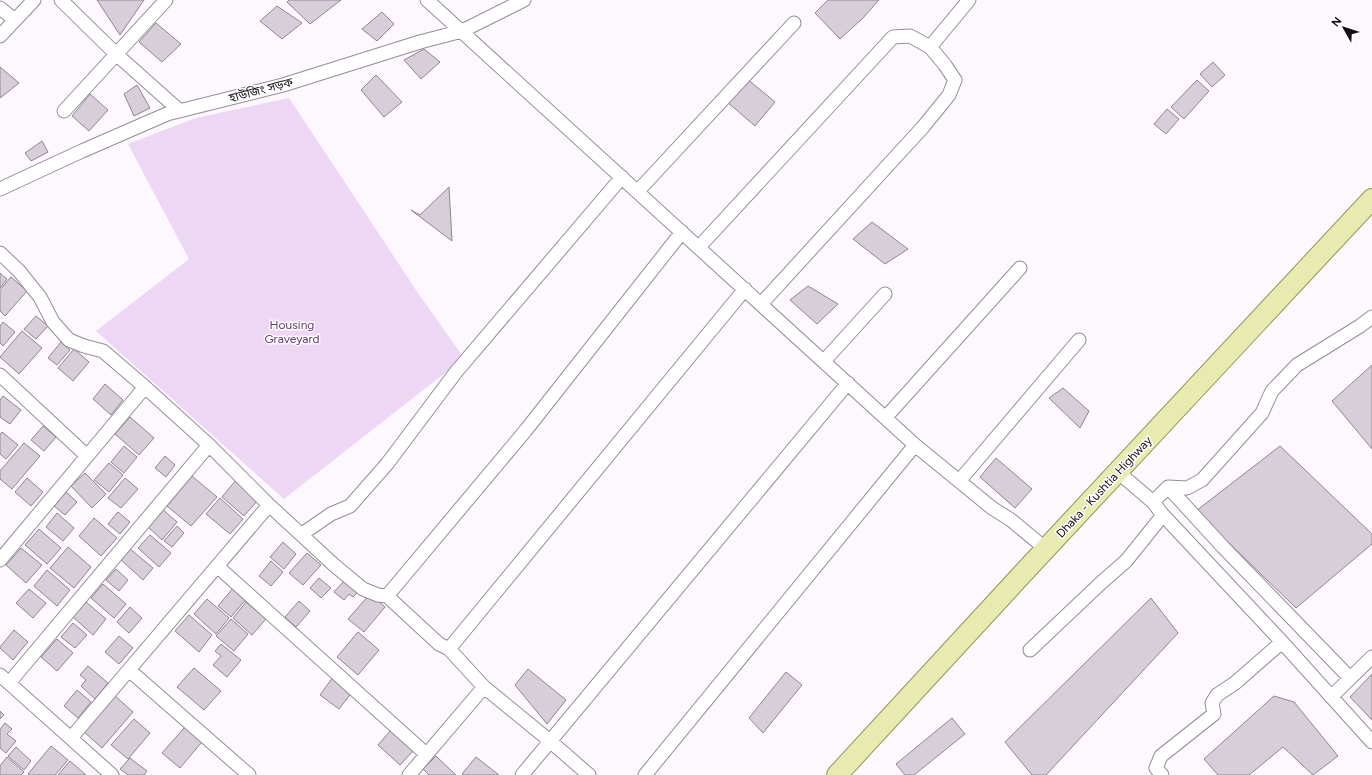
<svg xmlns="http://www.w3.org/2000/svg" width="1372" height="775" font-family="Figtree,'Noto Sans Bengali',sans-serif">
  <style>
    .green { fill: #eed6f5 }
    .building { fill: #d8ceda; stroke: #8e8591 }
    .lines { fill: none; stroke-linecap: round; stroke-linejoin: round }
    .minor-casing { stroke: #958c98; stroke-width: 15 }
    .primary-casing { stroke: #949557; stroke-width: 22 }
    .minor { stroke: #fff; stroke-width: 13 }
    .primary { stroke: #e8ebb0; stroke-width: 20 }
    .labels { text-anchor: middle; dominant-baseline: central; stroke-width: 3; stroke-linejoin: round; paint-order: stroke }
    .street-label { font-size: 12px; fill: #130f13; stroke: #fff }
    .park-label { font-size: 12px; fill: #63376f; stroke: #fff }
  </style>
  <rect width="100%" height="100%" fill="#fcf8fe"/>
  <path class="green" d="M289 98 418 293 464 358 284 499 96 331 189 259 128 144 196 118Z"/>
  <path class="building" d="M97 0H144L120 35Z
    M289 0H341L310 24 287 2Z
    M828 0H879L863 18 840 39 815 13Z
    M277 6 302 23 282 39 260 21Z
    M382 12 394 24 377 41 362 29Z
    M156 23 181 44 162 62 139 42Z
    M424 49 440 62 421 79 404 60Z
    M1213 62 1225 75 1212 87 1200 74Z
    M0 67 19 83 0 98Z
    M376 75 402 102 384 117 361 90Z
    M746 78 775 102 755 126 726 101Z
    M1197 80 1209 91 1184 119 1171 107Z
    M137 85 150 108 134 116 124 94Z
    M90 94 108 110 89 131 72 116Z
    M1167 109 1179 119 1166 134 1154 124Z
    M42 141 48 152 31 161 25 153Z
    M449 187 452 241 411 210 420 215Z
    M872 222 908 249 885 264 853 239Z
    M0 273 7 279 0 288Z
    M11 277 27 291 5 316 0 311V290Z
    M808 286 838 304 817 324 790 300Z
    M36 316 48 326 36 339 24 329Z
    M3 322 15 332 3 346 0 343V326Z
    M22 331 42 348 19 374 0 357Z
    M61 342 70 350 57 365 48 358Z
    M74 349 89 362 73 381 58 368Z
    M1372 365V449L1332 401Z
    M105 384 123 400 111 415 93 399Z
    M1063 388 1089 411 1080 428 1049 398Z
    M3 396 21 410 10 424 0 417V400Z
    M130 417 154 438 139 455 115 434Z
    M43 426 56 437 44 451 31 440Z
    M2 432 18 445 6 459 0 454V435Z
    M24 443 40 456 12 489 0 479V471Z
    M124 446 137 457 124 473 111 462Z
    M1280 446 1372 534V544L1296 608 1196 511Z
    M165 456 175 465 166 477 155 468Z
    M996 458 1032 489 1015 508 980 477Z
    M109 463 123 475 109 492 94 480Z
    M85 473 106 494 92 508 71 486Z
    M192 476 217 497 191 526 167 506Z
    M27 478 43 492 31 506 15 492Z
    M125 478 138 489 121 508 108 498Z
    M236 480 258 500 244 516 222 497Z
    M66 492 77 502 65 515 54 506Z
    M220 498 243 519 230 534 206 514Z
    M161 508 177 522 162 540 146 525Z
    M118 512 130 522 120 534 108 524Z
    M57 513 74 528 63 541 46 527Z
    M94 518 117 538 101 556 79 536Z
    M177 526 184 533 172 547 164 541Z
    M39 529 61 548 47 564 25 545Z
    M150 535 171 553 159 567 138 548Z
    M283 542 296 554 284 569 270 557Z
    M68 547 91 567 74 588 50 568Z
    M21 548 42 565 26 583 6 565Z
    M129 548 153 568 143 580 120 559Z
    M307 553 321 565 303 585 289 573Z
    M271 561 283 572 271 586 259 576Z
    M116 569 128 580 119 591 106 580Z
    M47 570 70 590 57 606 34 586Z
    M319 578 331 588 321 598 310 588Z
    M344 581 357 593 353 597 349 594 344 600 334 592Z
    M103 584 126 604 114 618 91 598Z
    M234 587 247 598 231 617 218 606Z
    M29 589 46 603 33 618 16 603Z
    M370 594 385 607 364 632 348 619Z
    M1151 598 1178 633 1046 775H1032L1005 742Z
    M207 599 229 618 216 634 194 614Z
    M299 601 310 611 296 627 285 617Z
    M86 602 106 619 93 635 73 617Z
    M246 602 266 619 252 635 233 618Z
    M130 607 142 618 129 633 117 622Z
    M189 615 212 635 199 652 175 631Z
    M231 619 248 634 234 651 216 636Z
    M73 623 87 635 75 648 61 637Z
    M14 630 28 642 13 660 0 648V647Z
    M358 632 379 650 358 675 337 657Z
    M119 636 133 648 119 664 105 652Z
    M57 639 73 653 57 671 41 657Z
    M221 644 241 660 227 677 213 665 221 656 215 651Z
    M88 666 108 683 95 699 81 686 86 680 80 675Z
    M194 668 221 691 204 710 177 687Z
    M528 669 566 700 547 724 515 685Z
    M786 672 802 685 763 733 749 718Z
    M1372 674V720L1350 697Z
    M333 677 353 691 339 709 320 695Z
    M77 690 91 702 78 718 64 706Z
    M114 695 133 712 102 748 83 731Z
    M1274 696 1294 702 1338 756 1313 775 1283 747 1249 775H1218L1204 759Z
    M0 711 4 715 0 719Z
    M952 718 965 734 914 775H905L896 764Z
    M134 719 150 733 128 759 111 745Z
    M5 723 12 729 7 734 16 741 6 753 0 748V729Z
    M185 727 202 742 180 768 162 753Z
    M391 730 414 750 400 765 378 745Z
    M51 746 68 760 55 775H29L28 774Z
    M16 747 31 761 24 770 8 756Z
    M436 756 456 775H429L423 769Z
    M7 757 24 772 21 775H0V766Z
    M476 757 499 775H463L462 774Z
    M130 758 147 771 144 775H128L120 769Z
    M70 761 86 775H58Z"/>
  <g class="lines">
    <g class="minor-casing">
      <path id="minor" d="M61 0 116 54 180 111
        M427 0 915 445 992 508 1011 520 1046 549
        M0 8 15 20
        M0 36 34 0
        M930 47 969 0
        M64 111 166 0
        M0 189 82 151 167 114 283 85 420 42 462 31 524 0
        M638 191 794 23
        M699 247 893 37 910 36 930 47 945 65 955 80 949 95 923 127 761 304
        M0 253 19 271 40 297 53 322 69 340 84 346 103 351 145 387 209 445 269 505 334 565 363 589 378 595 387 596 439 644 449 649 484 687 550 741 589 775
        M824 361 885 294
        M0 375 87 456
        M886 417 1020 268
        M1118 472 1153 502 1163 515 1282 642 1372 742
        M960 480 1079 340
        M1168 487 1223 547 1350 678
        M1153 502 1168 487 1187 488 1202 480 1262 413 1272 391 1297 365 1360 326 1372 317
        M302 534 331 514 350 506 387 464 456 372 622 177
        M0 560 145 387
        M217 566 426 754
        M387 596 526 430 682 232
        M449 649 745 289
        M1030 650 1102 582 1126 561 1163 515
        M129 670 249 775
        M0 675 112 775
        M9 683 209 445
        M1331 697 1372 657
        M71 738 269 505
        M409 775 484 687
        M522 775 848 383
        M645 775 915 445
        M1162 775 1156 768 1161 756 1214 714 1212 703 1217 695 1235 683 1282 642"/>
    </g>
    <g class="primary-casing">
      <path id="primary" d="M837 775 1026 570 1372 199"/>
    </g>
    <use href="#minor" class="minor"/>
    <use href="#primary" class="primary"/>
  </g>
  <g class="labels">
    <g class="street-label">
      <text transform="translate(261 90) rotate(-15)">হাউজিং সড়ক</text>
      <text transform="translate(1104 487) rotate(-47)">Dhaka - Kushtia Highway</text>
    </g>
    <g class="park-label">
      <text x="292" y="325">Housing<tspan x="292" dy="14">Graveyard</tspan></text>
    </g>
  </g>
  <g transform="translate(1344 28) rotate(309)" stroke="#ffffff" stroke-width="3" paint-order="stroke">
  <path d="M0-3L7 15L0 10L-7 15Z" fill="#130f13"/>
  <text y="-6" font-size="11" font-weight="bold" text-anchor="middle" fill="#130f13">N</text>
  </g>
</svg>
